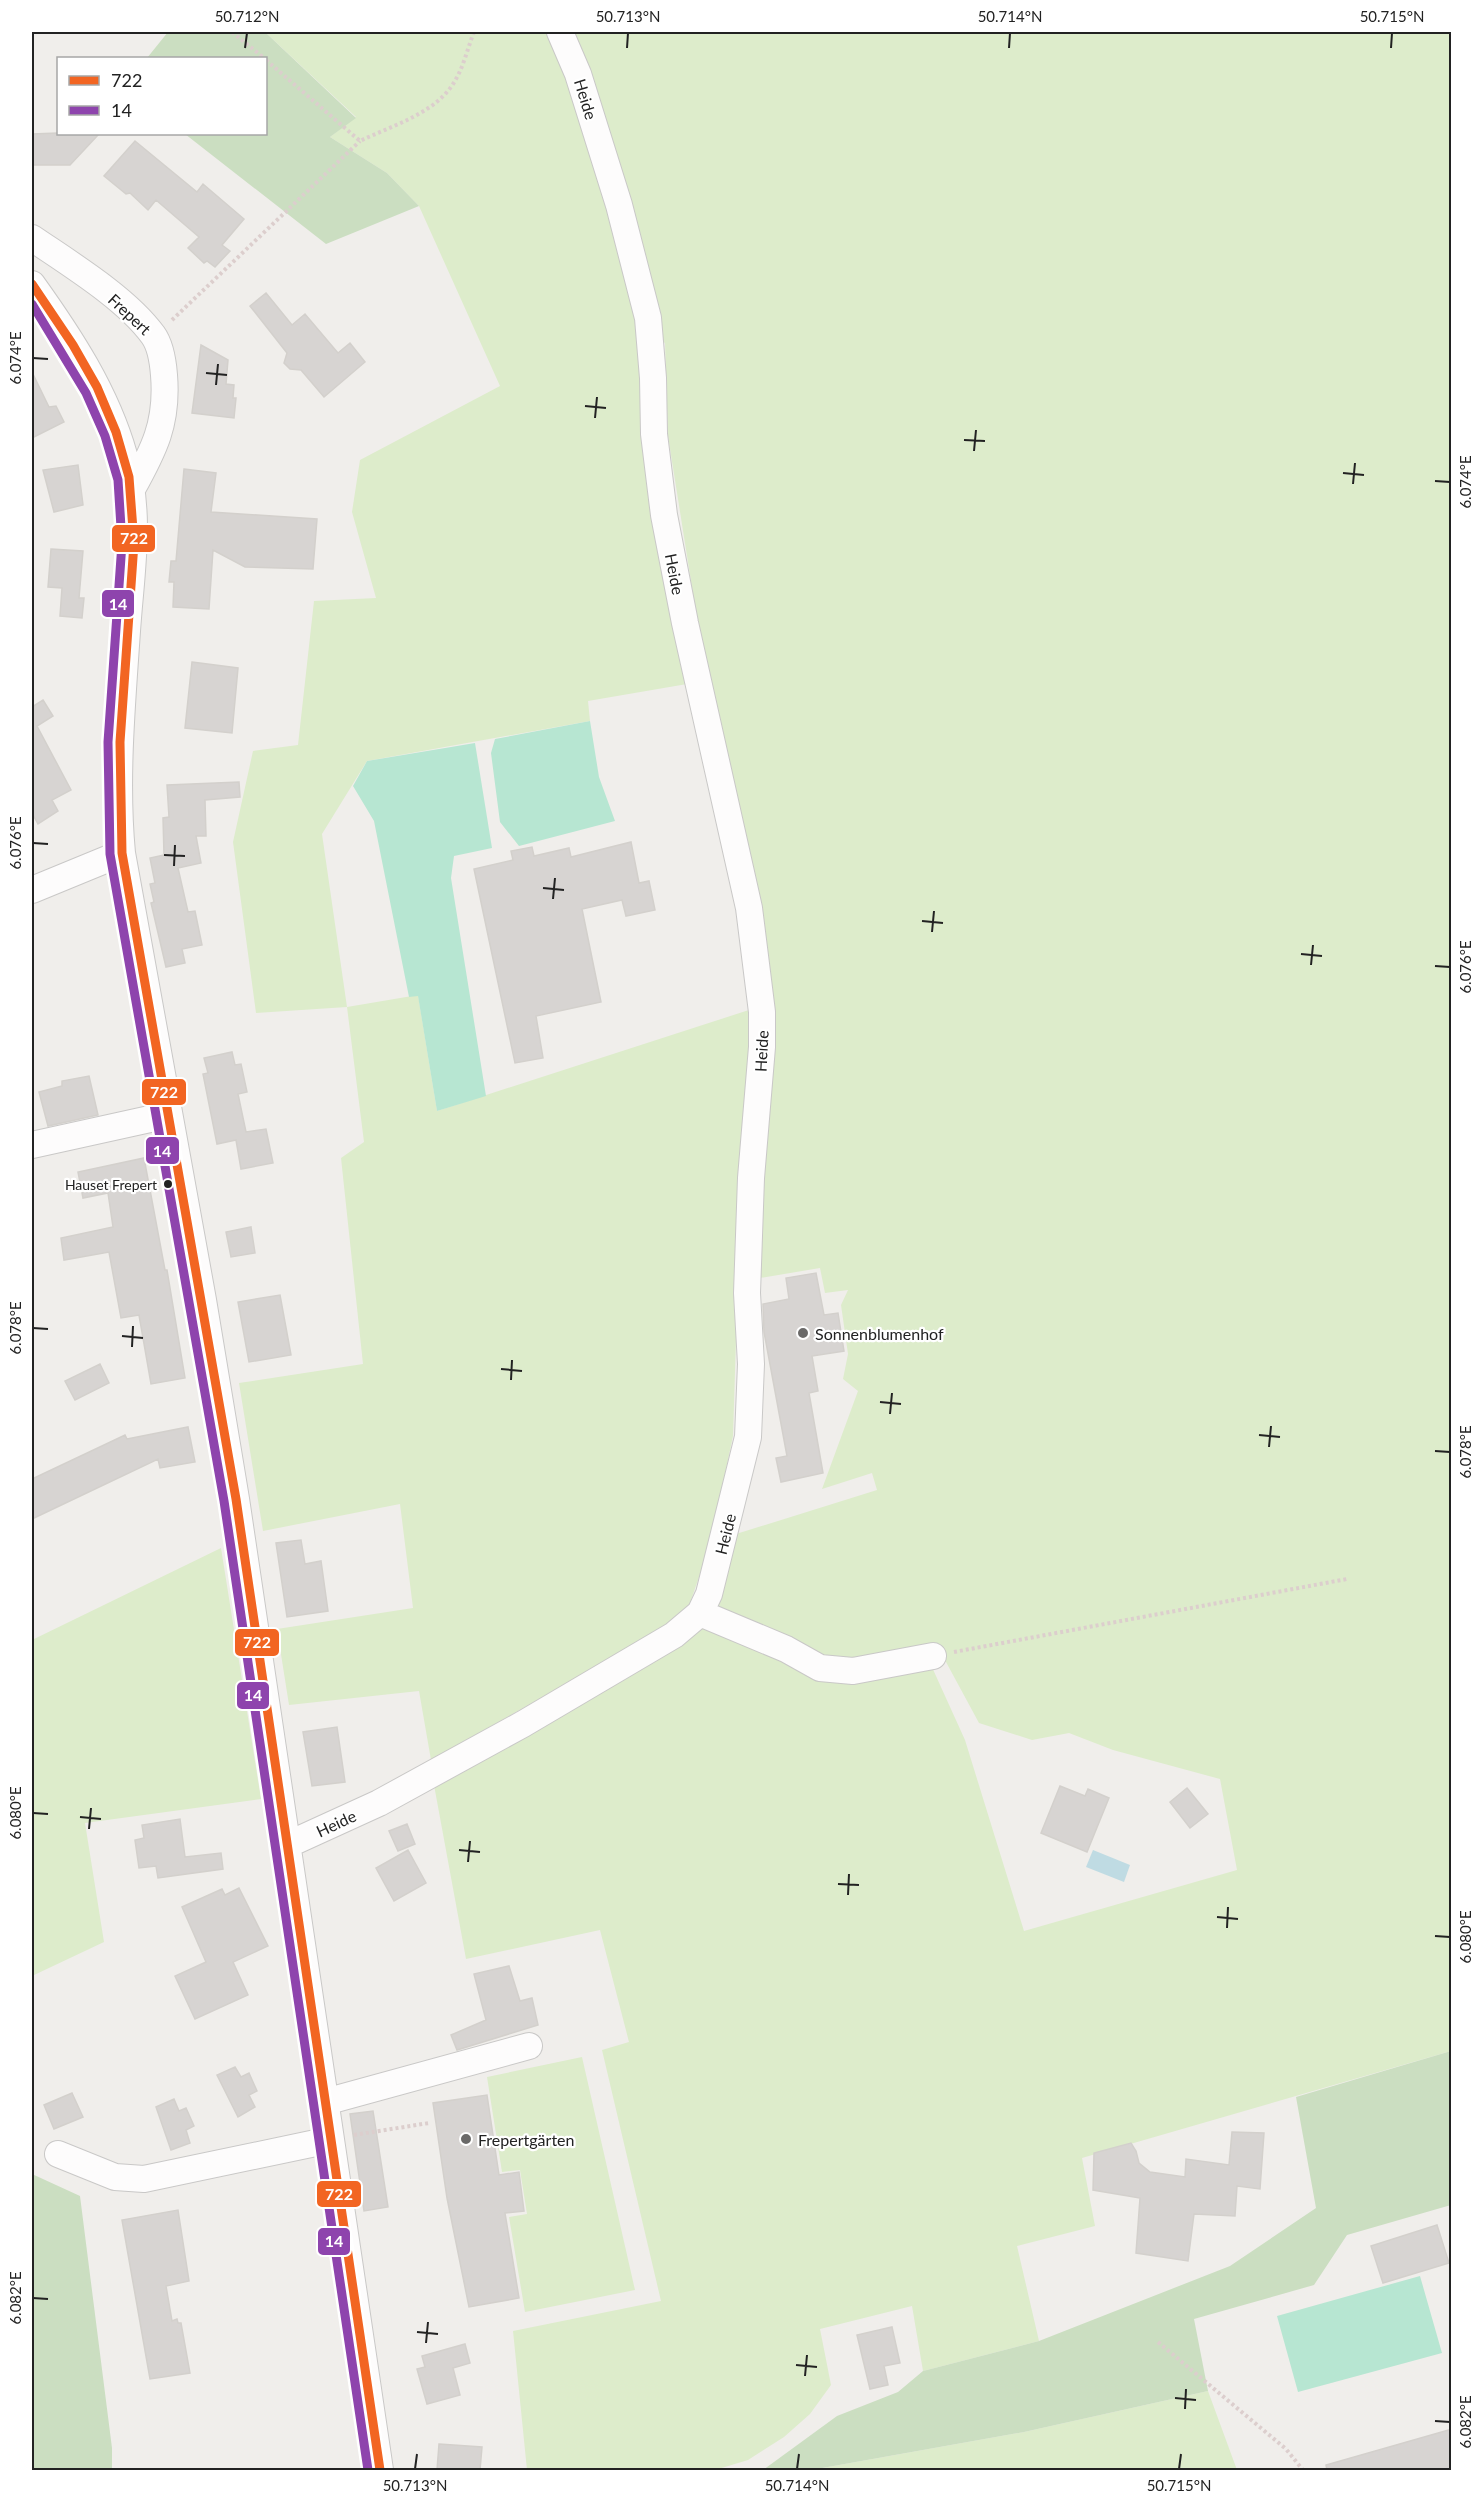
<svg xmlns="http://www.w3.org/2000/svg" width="1483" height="2502" font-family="Lato,sans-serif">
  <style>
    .grass { fill: #ddeccb; fill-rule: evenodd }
    .forest { fill: #cbdec1 }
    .pitch { fill: #b7e6d2 }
    .water { fill: #bfdbe3 }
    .building { fill: #d7d4d2; stroke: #d3d0cc; stroke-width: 1.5 }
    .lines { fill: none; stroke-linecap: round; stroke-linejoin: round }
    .minor-casing { stroke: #c9c8c7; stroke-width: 28 }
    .path { stroke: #dccecd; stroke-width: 4; stroke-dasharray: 3 3; stroke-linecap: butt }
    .minor { stroke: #fdfcfc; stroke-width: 26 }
    .bus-1-casing { stroke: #fff; stroke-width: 14 }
    .bus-2-casing { stroke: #fff; stroke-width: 14 }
    .bus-1 { stroke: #f26522; stroke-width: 9 }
    .bus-2 { stroke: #8e44ad; stroke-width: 9 }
    .ticks { fill: none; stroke: #222; stroke-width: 2 }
    .bus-dot { fill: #222; stroke: #fff; stroke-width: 2 }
    .poi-dot { fill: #6a6968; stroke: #fff; stroke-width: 2 }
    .labels { text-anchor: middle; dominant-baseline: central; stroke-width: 4.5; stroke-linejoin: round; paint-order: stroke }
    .bus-label { font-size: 14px; fill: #222; stroke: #fff; text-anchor: end }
    .street-label { font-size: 16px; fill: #222; stroke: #fff }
    .poi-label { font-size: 16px; fill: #222; stroke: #fff; text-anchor: start }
    .line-badge { stroke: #fff; stroke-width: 2 }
    .badge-label { font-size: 16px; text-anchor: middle; font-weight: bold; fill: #fff }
    .neatline { fill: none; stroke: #222; stroke-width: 2 }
    .ticks-label { font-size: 15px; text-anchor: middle; fill: #222 }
  </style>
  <rect width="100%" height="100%" fill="#f0eeeb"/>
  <path class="grass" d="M265 32H1451V2051L1082 2158 1095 2226 1017 2246 1039 2341 923 2371 912 2306 820 2329 831 2385 810 2414 784 2437 748 2460 715 2470H527L513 2331 661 2301 602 2050 629 2042 600 1930 466 1959 434 1785 701 1629 718 1609 736 1534 877 1490 872 1473 822 1489 858 1391 843 1379 848 1354 841 1305 848 1290 825 1293 820 1268 754 1279 770 1103 773 1027 704 663 668 436 665 342 640 378 687 684 588 701 590 721 367 761 322 834 347 1007 418 995 437 1111 752 1009 741 1180 733 1436 710 1545 688 1609 665 1628 431 1760 419 1691 289 1705 277 1629 413 1608 400 1504 263 1531 239 1383 363 1364 341 1158 364 1142 347 1007 256 1013 233 842 253 751 298 745 314 601 376 598 352 512 360 460 500 386 419 206 387 173 330 137 356 117ZM946 1662 979 1723 1032 1740 1069 1733 1113 1750 1220 1779 1237 1870 1024 1931 965 1740 931 1665Z
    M221 1548 261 1799 85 1823 104 1942 32 1976V1640Z
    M582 2057 635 2290 525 2312 509 2217 527 2214 520 2170 502 2172 487 2077Z
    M1208 2391 1237 2470H811L1024 2432Z"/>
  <path class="forest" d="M168 32H265L356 118 330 137 387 173 419 206 326 244 185 134H266V58H147Z
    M1451 2051V2205L1347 2235 1314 2285 1194 2319 1208 2391 1024 2432 811 2470H763L837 2416 898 2392 923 2371 1039 2341 1230 2266 1316 2208 1296 2097Z
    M32 2174 80 2196 112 2448V2470H32Z"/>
  <path class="pitch" d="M590 721 599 777 615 821 519 846 500 822 491 753 495 739Z
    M475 743 492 848 454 856 451 878 486 1096 437 1111 418 996 409 997 374 821 353 786 367 761Z
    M1420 2276 1442 2353 1298 2392 1277 2316Z"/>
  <path class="water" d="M1093 1850 1130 1865 1124 1882 1086 1867Z"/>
  <path class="building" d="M58 133 99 134 70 165H32V134Z
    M135 141 197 192 203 184 244 219 222 245 230 251 215 267 207 261 204 263 188 248 199 237 156 200 148 210 130 193 126 194 104 176Z
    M266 293 292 325 305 314 338 353 350 343 365 362 324 397 301 370 290 369 284 363 287 353 250 306Z
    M201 345 228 360 226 384 234 385 233 398H236L234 418 192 413Z
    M32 372 49 407 56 406 64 422 32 438Z
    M78 465 83 505 54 512 43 470Z
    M184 469 216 473 211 512 317 519 313 569 245 567 213 550 209 609 173 607 174 582H169L171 561H176Z
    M51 549 83 551 79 598H84L82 618 60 616 62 588 48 587Z
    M192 662 238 668 232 733 185 728Z
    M43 700 53 716 37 726 71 790 52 800 58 811 38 824 32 813V707Z
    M239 782 240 797 205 800 206 836H196L201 863 178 868 188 912 195 911 202 945 182 949 185 963 166 967 151 903 154 902 150 884 155 883 150 858 164 855 163 818 169 817 167 785Z
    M631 842 639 883 649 881 655 910 626 916 622 900 582 909 601 1002 536 1016 543 1058 515 1063 474 869 513 860 511 851 532 847 534 856 569 848 571 857Z
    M232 1052 235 1065 241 1064 247 1092 238 1094 246 1132 266 1129 273 1163 241 1169 236 1140 217 1144 203 1074 208 1073 204 1058Z
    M89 1076 98 1115 48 1126 39 1092 62 1086V1081Z
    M144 1158 165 1270H167L185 1378 151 1384 139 1315 121 1318 109 1252 64 1260 61 1238 113 1227 108 1193 83 1198 78 1172Z
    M251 1227 255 1253 231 1257 226 1232Z
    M816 1273 824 1315 838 1313 844 1351 812 1356 818 1391 809 1393 823 1473 781 1482 776 1458 787 1456 764 1332 763 1304 789 1299 786 1278Z
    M280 1295 291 1355 249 1362 238 1302Z
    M100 1364 109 1383 75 1400 65 1381Z
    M188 1427 195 1462 160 1468 158 1459 32 1519V1479L125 1435 127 1439Z
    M301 1540 305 1564 321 1561 328 1611 287 1617 276 1543Z
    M337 1727 345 1782 312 1786 303 1732Z
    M1060 1786 1085 1796 1088 1789 1109 1798 1087 1852 1041 1833Z
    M1187 1788 1208 1814 1190 1828 1170 1802Z
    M180 1819 185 1857 221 1853 223 1869 158 1878 156 1866 139 1868 135 1840 144 1838 142 1825Z
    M407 1824 415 1844 398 1851 389 1831Z
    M408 1850 426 1883 394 1901 376 1868Z
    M239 1888 268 1946 233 1962 248 1995 195 2019 175 1976 206 1962 182 1907 222 1889 225 1895Z
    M509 1966 520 2001 532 1998 538 2025 457 2050 451 2035 486 2020 474 1974Z
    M235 2067 241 2077 249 2073 257 2091 249 2095 255 2107 238 2117 217 2075Z
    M72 2093 83 2117 54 2129 44 2105Z
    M487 2095 499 2175 519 2172 524 2211 505 2213 519 2298 469 2307 447 2198 433 2103Z
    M174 2099 179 2111 186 2108 194 2126 186 2130 190 2143 171 2150 156 2107Z
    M373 2111 388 2207 364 2211 350 2114Z
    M1232 2132 1264 2133 1260 2189 1237 2186 1235 2216 1194 2214 1188 2261 1136 2253 1140 2198 1093 2190 1094 2153 1131 2143 1136 2151 1139 2163 1150 2172 1185 2177 1186 2159 1229 2165Z
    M178 2210 189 2281 166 2286 172 2321 177 2319 178 2323H181L190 2373 150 2379 122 2220Z
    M1437 2225 1449 2263 1383 2283 1371 2246Z
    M892 2327 900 2363 884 2366 888 2385 870 2389 857 2335Z
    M465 2344 470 2363 453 2368 460 2395 427 2404 417 2369 425 2367 422 2356Z
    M1452 2429V2470H1327L1326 2465Z
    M439 2444 482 2447 480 2470H437Z"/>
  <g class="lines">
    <g class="minor-casing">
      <path id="minor" d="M32 238C70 264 126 298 153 335 161 346 163 362 164 375 168 423 154 450 131 491
        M32 284C70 337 106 392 124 455 142 515 131 571 127 631 122 705 115 780 122 853L203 1300 236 1499 380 2470
        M32 890 122 853
        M32 1145 168 1115
        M700 1613 786 1649 820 1668 853 1671 933 1656
        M287 1845 379 1803 523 1724 674 1635 700 1613 709 1594 748 1437 751 1364 747 1293 751 1178 762 1047V1012L749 908 685 623 664 515 654 434 653 378 648 318 619 205 578 74 560 32
        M325 2102 529 2046
        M58 2154 115 2177 144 2179 330 2140"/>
    </g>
    <path class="path" d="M232 32 264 58
      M266 60 360 141C393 125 438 113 456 79 464 65 468 47 474 32
      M172 320 360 141
      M954 1652 1347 1579
      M354 2135 429 2123
      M1158 2342 1286 2449 1303 2470"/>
    <use href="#minor" class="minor"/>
    <g class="bus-1-casing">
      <path id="bus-1" d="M32 284 73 345 97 387 116 432 129 477 134 543 120 742 122 853 236 1499 380 2470"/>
    </g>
    <g class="bus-2-casing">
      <path id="bus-2" d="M32 304 86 393 105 436 118 480 122 543 108 742 110 854 224 1501 368 2470"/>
    </g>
    <use href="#bus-1" class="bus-1"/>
    <use href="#bus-2" class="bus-2"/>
  </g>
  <path class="ticks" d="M245 48 247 33M627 48 628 33M1009 48 1010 33M1391 48 1392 33M33 358 48 359M206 373 227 375M216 385 218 364M585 406 606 408M595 418 597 397M964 440 985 441M974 451 976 430M1343 473 1364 475M1435 481 1450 482M1353 484 1355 463M33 843 48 844M164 855 185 856M174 866 175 845M543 888 564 890M553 899 555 878M922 921 943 923M932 932 934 911M1301 954 1322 956M1311 965 1313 945M1435 966 1450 967M33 1328 48 1329M122 1336 143 1338M132 1347 133 1326M501 1369 522 1371M511 1380 512 1360M880 1402 901 1404M890 1414 892 1393M1259 1435 1280 1437M1269 1447 1271 1426M1435 1451 1450 1452M33 1813 48 1814M80 1817 101 1819M89 1829 91 1808M459 1850 480 1852M468 1862 470 1841M838 1884 859 1885M848 1895 849 1874M1217 1917 1238 1919M1227 1928 1228 1907M1435 1936 1450 1937M33 2298 48 2299M417 2332 438 2334M426 2343 428 2322M796 2365 817 2367M805 2376 807 2355M1175 2398 1196 2400M1185 2409 1186 2389M1435 2421 1450 2422M415 2469 417 2454M797 2469 799 2454M1179 2469 1181 2454"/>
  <circle class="bus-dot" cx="168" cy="1184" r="5"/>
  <g class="poi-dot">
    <circle cx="803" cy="1333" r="6"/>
    <circle cx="466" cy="2139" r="6"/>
  </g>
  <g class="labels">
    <g class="bus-label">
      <text x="157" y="1184">Hauset Frepert</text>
    </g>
    <g class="street-label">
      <text transform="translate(586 99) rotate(73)">Heide</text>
      <text transform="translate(130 314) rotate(43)">Frepert</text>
      <text transform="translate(675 574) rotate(79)">Heide</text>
      <text transform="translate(761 1051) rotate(-87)">Heide</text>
      <text transform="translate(725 1534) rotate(-76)">Heide</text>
      <text transform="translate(336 1823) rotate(-25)">Heide</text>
    </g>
    <g class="poi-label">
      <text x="815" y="1333">Sonnenblumenhof</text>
      <text x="478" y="2139">Frepertgärten</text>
    </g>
  </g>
  <g class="line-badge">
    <rect x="111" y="524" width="45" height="29" rx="6" fill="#f26522"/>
    <rect x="101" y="589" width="34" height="29" rx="6" fill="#8e44ad"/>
    <rect x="141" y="1078" width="46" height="28" rx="6" fill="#f26522"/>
    <rect x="145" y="1136" width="35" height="29" rx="6" fill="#8e44ad"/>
    <rect x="234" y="1628" width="46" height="29" rx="6" fill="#f26522"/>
    <rect x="236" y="1681" width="34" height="29" rx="6" fill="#8e44ad"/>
    <rect x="316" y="2180" width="46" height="28" rx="6" fill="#f26522"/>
    <rect x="317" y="2227" width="34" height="29" rx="6" fill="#8e44ad"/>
  </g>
  <g class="badge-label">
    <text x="134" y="544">722</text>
    <text x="118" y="610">14</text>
    <text x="164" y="1098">722</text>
    <text x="162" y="1157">14</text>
    <text x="257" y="1648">722</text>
    <text x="253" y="1701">14</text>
    <text x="339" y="2200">722</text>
    <text x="334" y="2247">14</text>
  </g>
  <rect width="1483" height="2502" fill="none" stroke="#ffffff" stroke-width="66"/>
  <rect x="57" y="57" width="210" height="78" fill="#ffffff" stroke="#a7a7a7" stroke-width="1.5"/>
  <rect x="69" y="76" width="30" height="9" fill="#f26522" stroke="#a7a7a7" stroke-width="1.5"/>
  <text x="111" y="87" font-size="18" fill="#222222">722</text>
  <rect x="69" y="106" width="30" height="9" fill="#8e44ad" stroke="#a7a7a7" stroke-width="1.5"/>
  <text x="111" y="117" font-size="18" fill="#222222">14</text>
  <rect x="33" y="33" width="1417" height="2436" class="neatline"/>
  <g class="ticks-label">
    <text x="247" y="22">50.712°N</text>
    <text x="628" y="22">50.713°N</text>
    <text x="1010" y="22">50.714°N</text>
    <text x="1392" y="22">50.715°N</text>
    <text transform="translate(16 358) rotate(-90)" y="5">6.074°E</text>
    <text transform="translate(1466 482) rotate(-90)" y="5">6.074°E</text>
    <text transform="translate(16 843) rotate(-90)" y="5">6.076°E</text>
    <text transform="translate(1466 967) rotate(-90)" y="5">6.076°E</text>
    <text transform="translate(16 1328) rotate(-90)" y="5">6.078°E</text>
    <text transform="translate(1466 1452) rotate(-90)" y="5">6.078°E</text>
    <text transform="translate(16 1813) rotate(-90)" y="5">6.080°E</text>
    <text transform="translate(1466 1937) rotate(-90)" y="5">6.080°E</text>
    <text transform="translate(16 2298) rotate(-90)" y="5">6.082°E</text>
    <text transform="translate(1466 2422) rotate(-90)" y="5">6.082°E</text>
    <text x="415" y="2491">50.713°N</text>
    <text x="797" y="2491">50.714°N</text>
    <text x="1179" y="2491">50.715°N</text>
  </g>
</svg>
